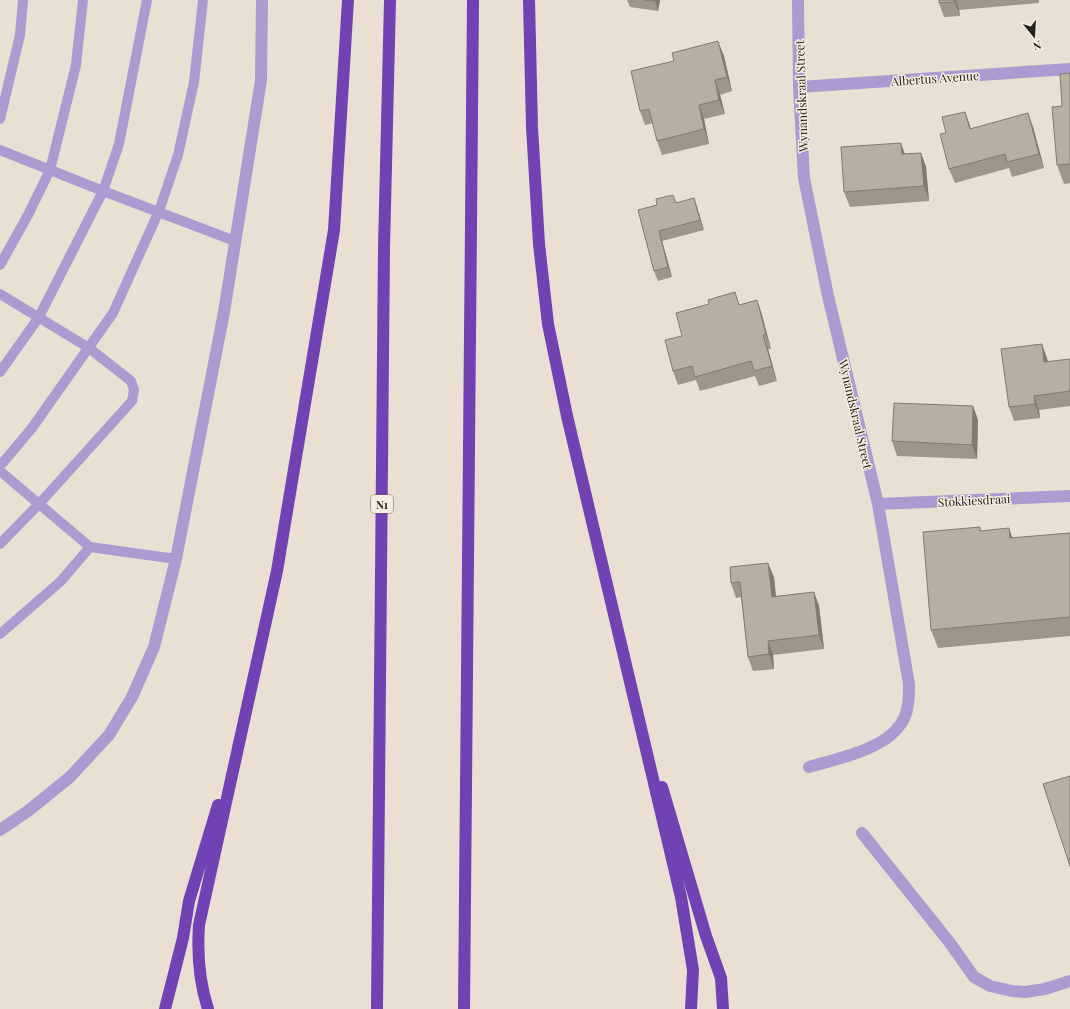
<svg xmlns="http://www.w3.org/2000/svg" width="1070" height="1009" font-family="'Playfair Display',serif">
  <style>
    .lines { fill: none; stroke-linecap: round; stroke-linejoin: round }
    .lane { stroke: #ab9bd0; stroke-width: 10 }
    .street { stroke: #ab9bd0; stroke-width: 12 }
    .highway { stroke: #7042b4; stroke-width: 12 }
    .wall { fill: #9d968b }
    .shaded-wall { fill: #807a71 }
    .building { fill: #b7afa2; stroke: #807a71 }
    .labels { text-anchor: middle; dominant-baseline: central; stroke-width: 3; stroke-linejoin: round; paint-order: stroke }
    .shield { fill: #f6eee0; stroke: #646058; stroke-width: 1 }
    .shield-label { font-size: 11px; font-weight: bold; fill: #26231e }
    .street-label { font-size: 12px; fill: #26231e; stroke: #f6eee0 }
  </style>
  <rect width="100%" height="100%" fill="#e9e0d3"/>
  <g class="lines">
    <path class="lane" d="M0 119 20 35 23 0
      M0 150 103 191 235 241
      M0 265 28 215 50 170 76 65 83 0
      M0 294 89 348 131 381 134 390 132 401 40 503 0 544
      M0 372 39 317 103 191 119 144 147 0
      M0 466 32 428 113 313 159 211 178 155 194 82 203 0
      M0 471 90 547 176 559
      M0 634 61 581 90 547"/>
    <path class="street" d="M798 0 799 87 804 178 828 296 878 504 909 684C909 697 909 714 900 725 883 750 836 759 809 767
      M799 87 1070 69
      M878 504 1070 496
      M0 830 28 811 70 777 109 735 132 697 154 647 176 559 224 312 261 80 262 0
      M862 833 950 943 974 977 990 986 1012 991 1025 992 1045 989 1070 981"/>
    <path class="highway" d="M529 0 532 127 539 244 548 324 567 416 681 897 693 970 691 1009
      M662 787 706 936 721 978 723 1009
      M165 1009 183 938 189 901 218 805
      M208 1009C199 981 197 954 199 925L277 571 334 230 348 0
      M377 1009 384 248 390 0
      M464 1009 473 0"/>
  </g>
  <path class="wall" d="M627 0H660L658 11 630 7Z
    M939 0H1039V3L959 10 960 16 944 17 939 3Z
    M724 56 732 91 720 95 725 114 704 119 709 144 662 155 657 141 653 123 645 125 640 111 674 61Z
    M1070 73V183L1064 184 1057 165 1062 106Z
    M965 112 971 129 1033 127 1044 168 1012 177 1009 168 955 183 949 169 946 133Z
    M921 153 926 167 929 201 850 207 844 192 905 154Z
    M694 198 697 207 704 230 662 241 672 277 658 281 654 271 638 210 676 203Z
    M757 300 762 315 771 349H768L777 381 759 386 755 376 700 391 696 380 678 385 673 371 682 336 740 305Z
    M1047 358 1048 362 1070 359V406L1039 410 1040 418 1014 421 1009 407Z
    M973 406 978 420 977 459 897 456 892 441Z
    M980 527 981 531 1009 528 1012 538 1070 533V636L938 648 931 630Z
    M774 577 776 596 814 592 819 606 824 649 773 655 774 669 753 671 748 657 741 597 736 598 731 583Z"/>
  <path class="shaded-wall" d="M655 0H660L658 11 655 1Z
    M954 0H956L959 10 960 16Z
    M718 41 724 56 732 91 727 77Z
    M715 80 720 95 725 114 719 100Z
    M699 105 704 119 709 144 704 129Z
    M965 112 970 126 975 143 970 129Z
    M1028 113 1033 127 1044 168 1039 154Z
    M901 143 906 157 902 154Z
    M921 153 926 167 929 201 924 186Z
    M694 198 697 207 704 230 700 220Z
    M659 231 662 241 672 277 668 267Z
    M757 300 762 315 771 349 766 334Z
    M763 335 768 349 777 381 772 366Z
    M1042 344 1047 358 1050 376 1044 362Z
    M1034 396 1039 410 1040 418 1035 404Z
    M973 406 978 420 977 459 972 445Z
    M1009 528 1015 546 1010 538Z
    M768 563 774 577 777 611 772 597Z
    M814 592 819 606 824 649 819 635Z
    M768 641 773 655 774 669 769 654Z"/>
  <path class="building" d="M645 0H655V1Z
    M939 0H954V2L939 3Z
    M718 41 727 77 715 80 719 100 699 105 704 129 657 141 649 109 640 111 631 71 674 61 672 53Z
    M1070 73V164L1057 165 1052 107 1062 106 1060 74Z
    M965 112 970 129 1028 113 1039 154 1007 162 1005 154 949 169 940 134 946 133 942 117Z
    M901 143 902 154 921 153 924 186 844 192 841 147Z
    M673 195 676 203 694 198 700 220 659 231 668 267 654 271 638 210 657 205 656 199Z
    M735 292 739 305 757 300 766 334 763 335 772 366 754 371 751 361 695 377 692 366 673 371 665 340 682 336 676 313 709 304 708 300Z
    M1042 344 1044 362 1070 359V391L1034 396 1035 404 1009 407 1001 349Z
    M894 403 973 406 972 445 892 441Z
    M980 527V531L1009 528 1010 538 1070 533V617L931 630 923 532Z
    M768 563 772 597 814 592 819 635 768 641 769 654 748 657 740 582 731 583 730 567Z
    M1070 776V866L1043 784Z"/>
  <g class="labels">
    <rect class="shield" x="371" y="495" width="22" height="18" rx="3"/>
    <g class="shield-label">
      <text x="382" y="504">N1</text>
    </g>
    <g class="street-label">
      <text transform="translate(935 78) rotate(-4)">Albertus Avenue</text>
      <text transform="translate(801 96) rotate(-92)">Wynandskraal Street</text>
      <text transform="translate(856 414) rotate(77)">Wynandskraal Street</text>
      <text transform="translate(974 500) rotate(-3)">Stokkiesdraai</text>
    </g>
  </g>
  <g transform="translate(1034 36) rotate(162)" stroke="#f6eee0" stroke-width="3" paint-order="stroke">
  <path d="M0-3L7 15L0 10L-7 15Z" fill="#26231e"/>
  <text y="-6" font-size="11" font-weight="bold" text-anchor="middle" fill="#26231e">N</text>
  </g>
</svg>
